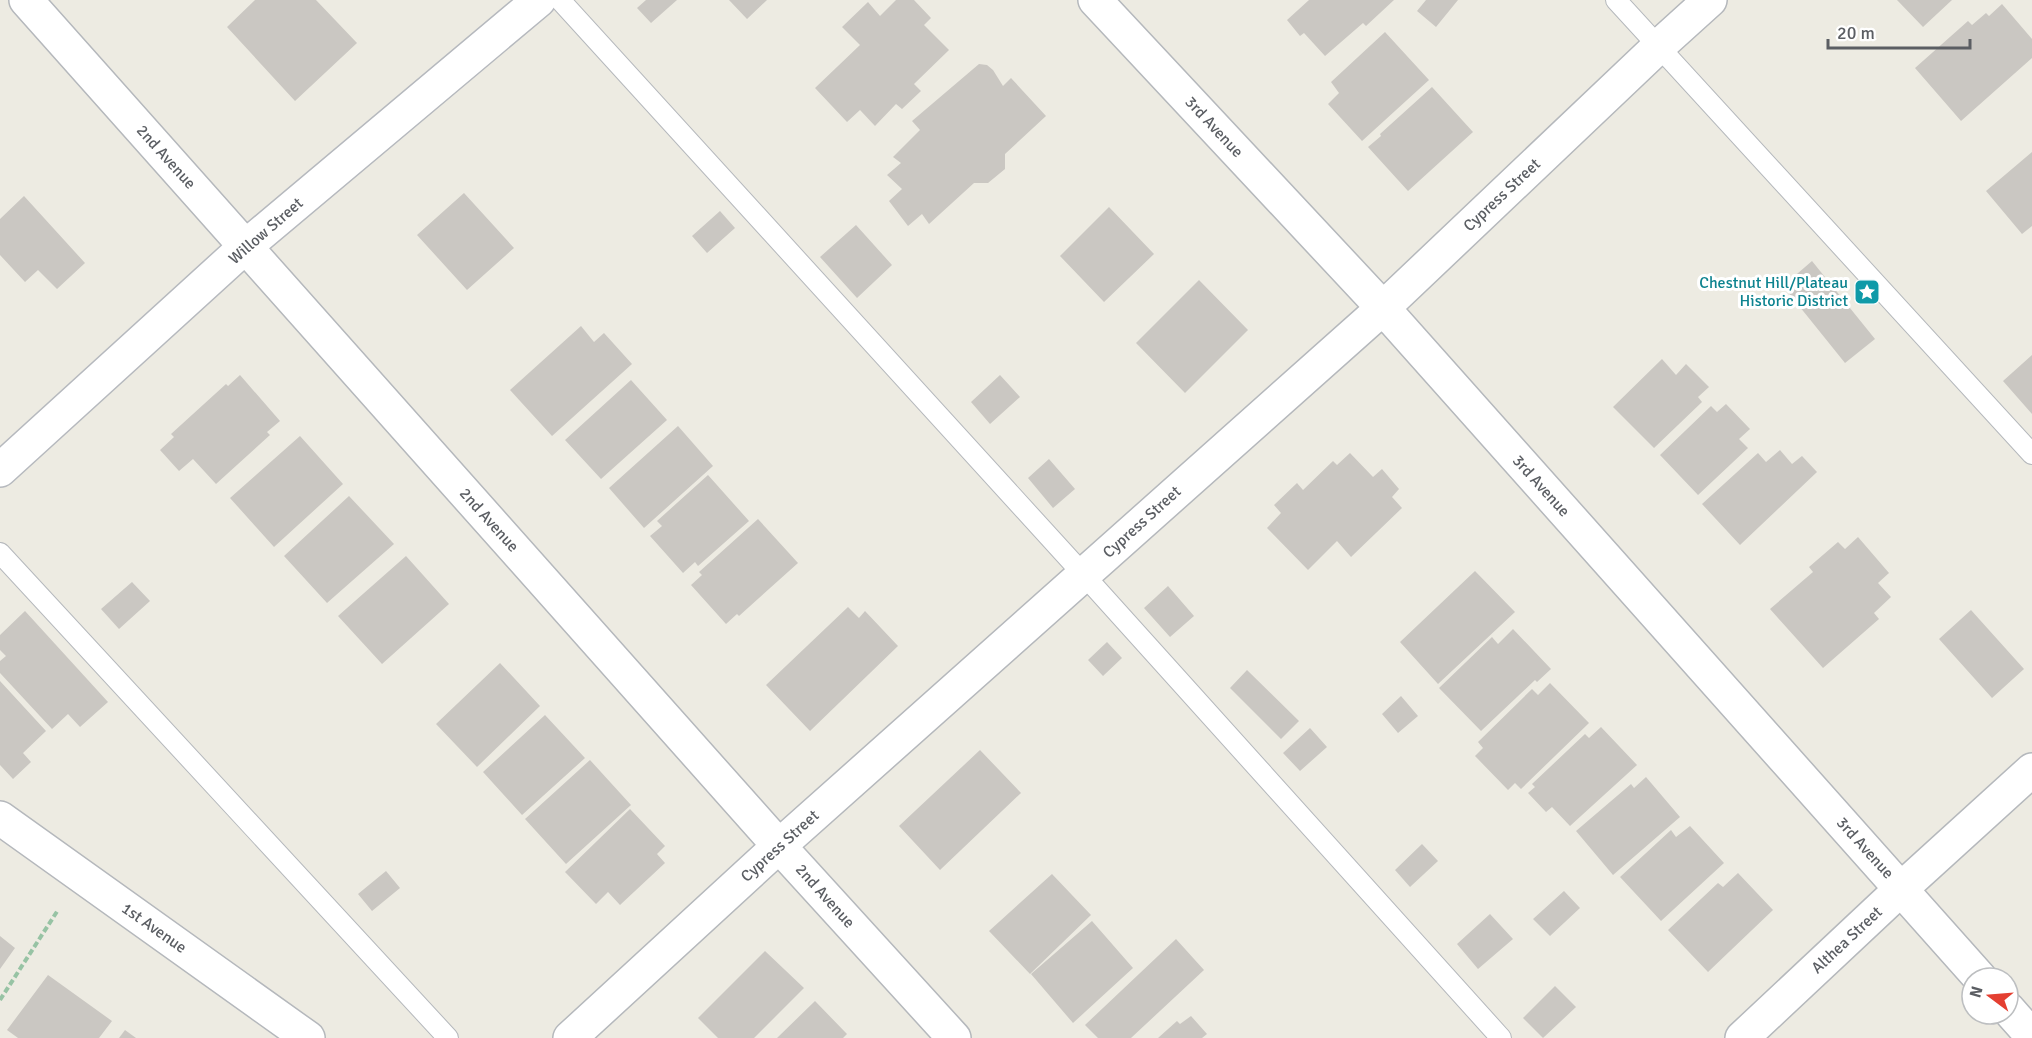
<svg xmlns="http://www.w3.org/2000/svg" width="2032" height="1038" font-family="Signika,sans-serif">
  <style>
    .building { fill: #cac7c2 }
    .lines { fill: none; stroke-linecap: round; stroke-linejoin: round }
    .lane-casing { stroke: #b5b8bc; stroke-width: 22 }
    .street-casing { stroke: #b5b8bc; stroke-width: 36 }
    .secondary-casing { stroke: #b6b9be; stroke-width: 36 }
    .path { stroke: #97c3a4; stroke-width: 4; stroke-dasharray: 6 3; stroke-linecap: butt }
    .lane { stroke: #fff; stroke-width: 20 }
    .street { stroke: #fff; stroke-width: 33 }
    .secondary { stroke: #fff; stroke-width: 33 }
    .labels { text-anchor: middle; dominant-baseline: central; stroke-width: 6; stroke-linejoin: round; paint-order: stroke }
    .street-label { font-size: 16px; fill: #5b5e63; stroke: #fff }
    .culture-label { font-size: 16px; fill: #0d838f; stroke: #fff; text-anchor: end }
  </style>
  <rect width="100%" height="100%" fill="#edebe2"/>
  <path class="building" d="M255 0H316L357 43 295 101 227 27Z
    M646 0H677L651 23 637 8Z
    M729 0H767L747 19Z
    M896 0H914L931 18 924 25 949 50 914 84 921 91 902 109 896 104 875 126 860 110 847 122 815 88 860 45 842 27 868 2 880 16Z
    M1309 0H1394L1366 26 1363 23 1325 56 1304 33 1300 36 1287 20Z
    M1426 0H1458L1436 27 1417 11Z
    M1897 0H1952L1923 27Z
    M2002 4 2032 39V58L1961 121 1915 68 1968 21 1972 25 1986 13 1989 16Z
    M1385 32 1429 80 1362 141 1328 104 1339 93 1331 82Z
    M979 64 987 65 993 70 1003 86 1011 78 1046 116 1005 154V169L988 183H974L929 224 922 214 908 226 889 201 902 189 887 175 901 163 893 157 920 130 912 121Z
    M1432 87 1473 132 1408 191 1368 147 1381 136 1380 134Z
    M2032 152V226L2022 234 1986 191Z
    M464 193 514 248 467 290 417 235Z
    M24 196 85 263 57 289 38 270 25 282 0 255V219Z
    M1109 207 1154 254 1104 302 1060 256Z
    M720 211 735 228 707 253 692 236Z
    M856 225 892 265 857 298 820 257Z
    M1812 261 1875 339 1845 363 1783 286Z
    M1199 280 1248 330 1185 393 1136 343Z
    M581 326 594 342 604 333 632 364 552 436 510 390Z
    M2032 355V414L2003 381Z
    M1662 359 1676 375 1686 364 1709 387 1698 397 1702 402 1654 448 1613 407Z
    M240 375 280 421 267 432 270 435 216 484 193 459 179 471 160 450 174 437 171 434 226 384 228 386Z
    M1000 375 1020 397 990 424 971 402Z
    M631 380 667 420 601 479 565 440Z
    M1726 404 1750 429 1739 439 1748 448 1698 495 1660 455 1711 406 1717 412Z
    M678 426 713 466 644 528 609 488Z
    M300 436 343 484 274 547 230 498Z
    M1780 450 1792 464 1802 456 1817 472 1740 545 1702 504 1758 453 1766 462Z
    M1350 453 1373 477 1382 469 1399 489 1392 497 1402 508 1351 557 1337 541 1308 570 1267 528 1281 513 1274 505 1297 483 1303 490 1333 461 1337 465Z
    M1049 459 1075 489 1053 508 1028 478Z
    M708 475 749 521 698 566 695 562 683 573 650 536 662 526 657 521Z
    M349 496 394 544 327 603 284 556Z
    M758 519 798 563 739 616 737 614 726 624 691 585 702 575 699 572Z
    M1858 537 1889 573 1878 583 1891 597 1874 613 1879 619 1823 668 1770 609 1813 572 1809 567 1838 542 1845 549Z
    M406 556 449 604 382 664 338 616Z
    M1475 571 1515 612 1438 684 1400 642Z
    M132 582 150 601 119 629 101 609Z
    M1168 586 1194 616 1170 637 1144 608Z
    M848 607 859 618 865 611 898 646 810 731 766 685Z
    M1971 610 2024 669 1992 698 1939 639Z
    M25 611 108 702 80 727 68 714 52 729 0 673V661L6 656 0 650V635Z
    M1513 629 1551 669 1537 682 1535 680 1481 731 1439 688 1492 637 1498 644Z
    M1107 642 1122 658 1103 676 1088 660Z
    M500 663 540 706 477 767 436 724Z
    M1247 670 1299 721 1281 739 1230 688Z
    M0 681 46 731 23 753 31 762 13 779 0 765Z
    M1550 683 1589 723 1521 789 1515 783 1508 790 1475 756 1483 748 1478 742 1532 689 1538 695Z
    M1401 696 1418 716 1398 733 1382 714Z
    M545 715 585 758 522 815 483 772Z
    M1601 727 1637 765 1570 826 1552 807 1546 812 1528 793 1535 787 1532 784 1585 734 1589 738Z
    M1310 728 1327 747 1300 771 1283 753Z
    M980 750 1021 793 940 870 899 826Z
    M590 760 631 805 566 864 525 819Z
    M1646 777 1680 817 1613 875 1576 831 1631 784 1634 788Z
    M630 809 665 846 657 854 665 863 620 905 608 892 596 904 565 872Z
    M1690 826 1724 863 1661 921 1620 877 1671 830 1676 837Z
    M1422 844 1438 861 1410 887 1395 870Z
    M386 871 400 888 372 911 358 894Z
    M1738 873 1773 910 1708 972 1668 930 1718 883 1723 887Z
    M1052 874 1091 915 1030 974 989 931Z
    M1564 891 1580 908 1550 936 1533 919Z
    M1490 914 1513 939 1478 969 1457 944Z
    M1092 921 1133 968 1073 1023 1031 974Z
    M0 936 15 948 0 969Z
    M1176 939 1204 970 1131 1038H1098L1085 1025Z
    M765 951 804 988 754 1038H718L698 1018Z
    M48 975 112 1021 99 1038H18L7 1030Z
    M1555 986 1576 1007 1543 1038 1523 1018Z
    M815 1001 847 1034 843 1038H777Z
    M1191 1016 1207 1034 1202 1038H1158L1177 1021 1180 1024Z
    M125 1030 136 1038H119Z"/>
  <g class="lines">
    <g class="lane-casing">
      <path id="lane" d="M560 0 1083 574 1501 1038
        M1616 0 2032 454
        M0 553 448 1038"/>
    </g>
    <g class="street-casing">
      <path id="street" d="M26 0 779 846 954 1038
        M1095 0 1383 308 1980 978
        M0 818 308 1038
        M2008 1009 2032 1036
        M570 1038 779 846 1383 308 1658 47 1710 0
        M1742 1038 1901 889 2032 770"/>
    </g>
    <g class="secondary-casing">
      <path id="secondary" d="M0 470 245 247 539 0"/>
    </g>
    <path class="path" d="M0 1000 58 910"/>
    <use href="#lane" class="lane"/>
    <use href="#street" class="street"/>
    <use href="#secondary" class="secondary"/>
  </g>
  <defs>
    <g id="sight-square" transform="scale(1.35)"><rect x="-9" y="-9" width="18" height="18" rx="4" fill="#0f9aa8" stroke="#fff"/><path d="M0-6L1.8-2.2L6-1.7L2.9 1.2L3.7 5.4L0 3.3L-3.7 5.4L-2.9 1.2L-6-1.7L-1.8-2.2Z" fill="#fff"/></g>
  </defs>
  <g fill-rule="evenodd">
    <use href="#sight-square" x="1867" y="292"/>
  </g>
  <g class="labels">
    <g class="street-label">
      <text transform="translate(1214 127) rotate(47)">3rd Avenue</text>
      <text transform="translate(166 157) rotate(48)">2nd Avenue</text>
      <text transform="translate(1502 195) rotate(-43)">Cypress Street</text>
      <text transform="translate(266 231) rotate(-41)">Willow Street</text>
      <text transform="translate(1541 486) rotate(48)">3rd Avenue</text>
      <text transform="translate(489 520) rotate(48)">2nd Avenue</text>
      <text transform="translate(1142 522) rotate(-42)">Cypress Street</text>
      <text transform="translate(780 846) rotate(-42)">Cypress Street</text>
      <text transform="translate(1865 848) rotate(48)">3rd Avenue</text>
      <text transform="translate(825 896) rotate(48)">2nd Avenue</text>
      <text transform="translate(154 928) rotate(35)">1st Avenue</text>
      <text transform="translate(1847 940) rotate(-43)">Althea Street</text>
    </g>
    <g class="culture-label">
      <text x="1848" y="283">Chestnut Hill/Plateau<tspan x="1848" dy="18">Historic District</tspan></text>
    </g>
  </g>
  <g transform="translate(1990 996) rotate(286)"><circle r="28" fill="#ffffff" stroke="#bdbfc1" stroke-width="1.5"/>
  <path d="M0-4.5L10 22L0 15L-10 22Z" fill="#e43f31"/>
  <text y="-9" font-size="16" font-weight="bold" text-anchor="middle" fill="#5b5e63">N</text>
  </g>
  <path d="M1828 39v9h142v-9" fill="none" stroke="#5b5e63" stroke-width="3"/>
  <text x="1837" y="39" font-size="18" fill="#5b5e63" stroke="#ffffff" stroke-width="4.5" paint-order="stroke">20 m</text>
</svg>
